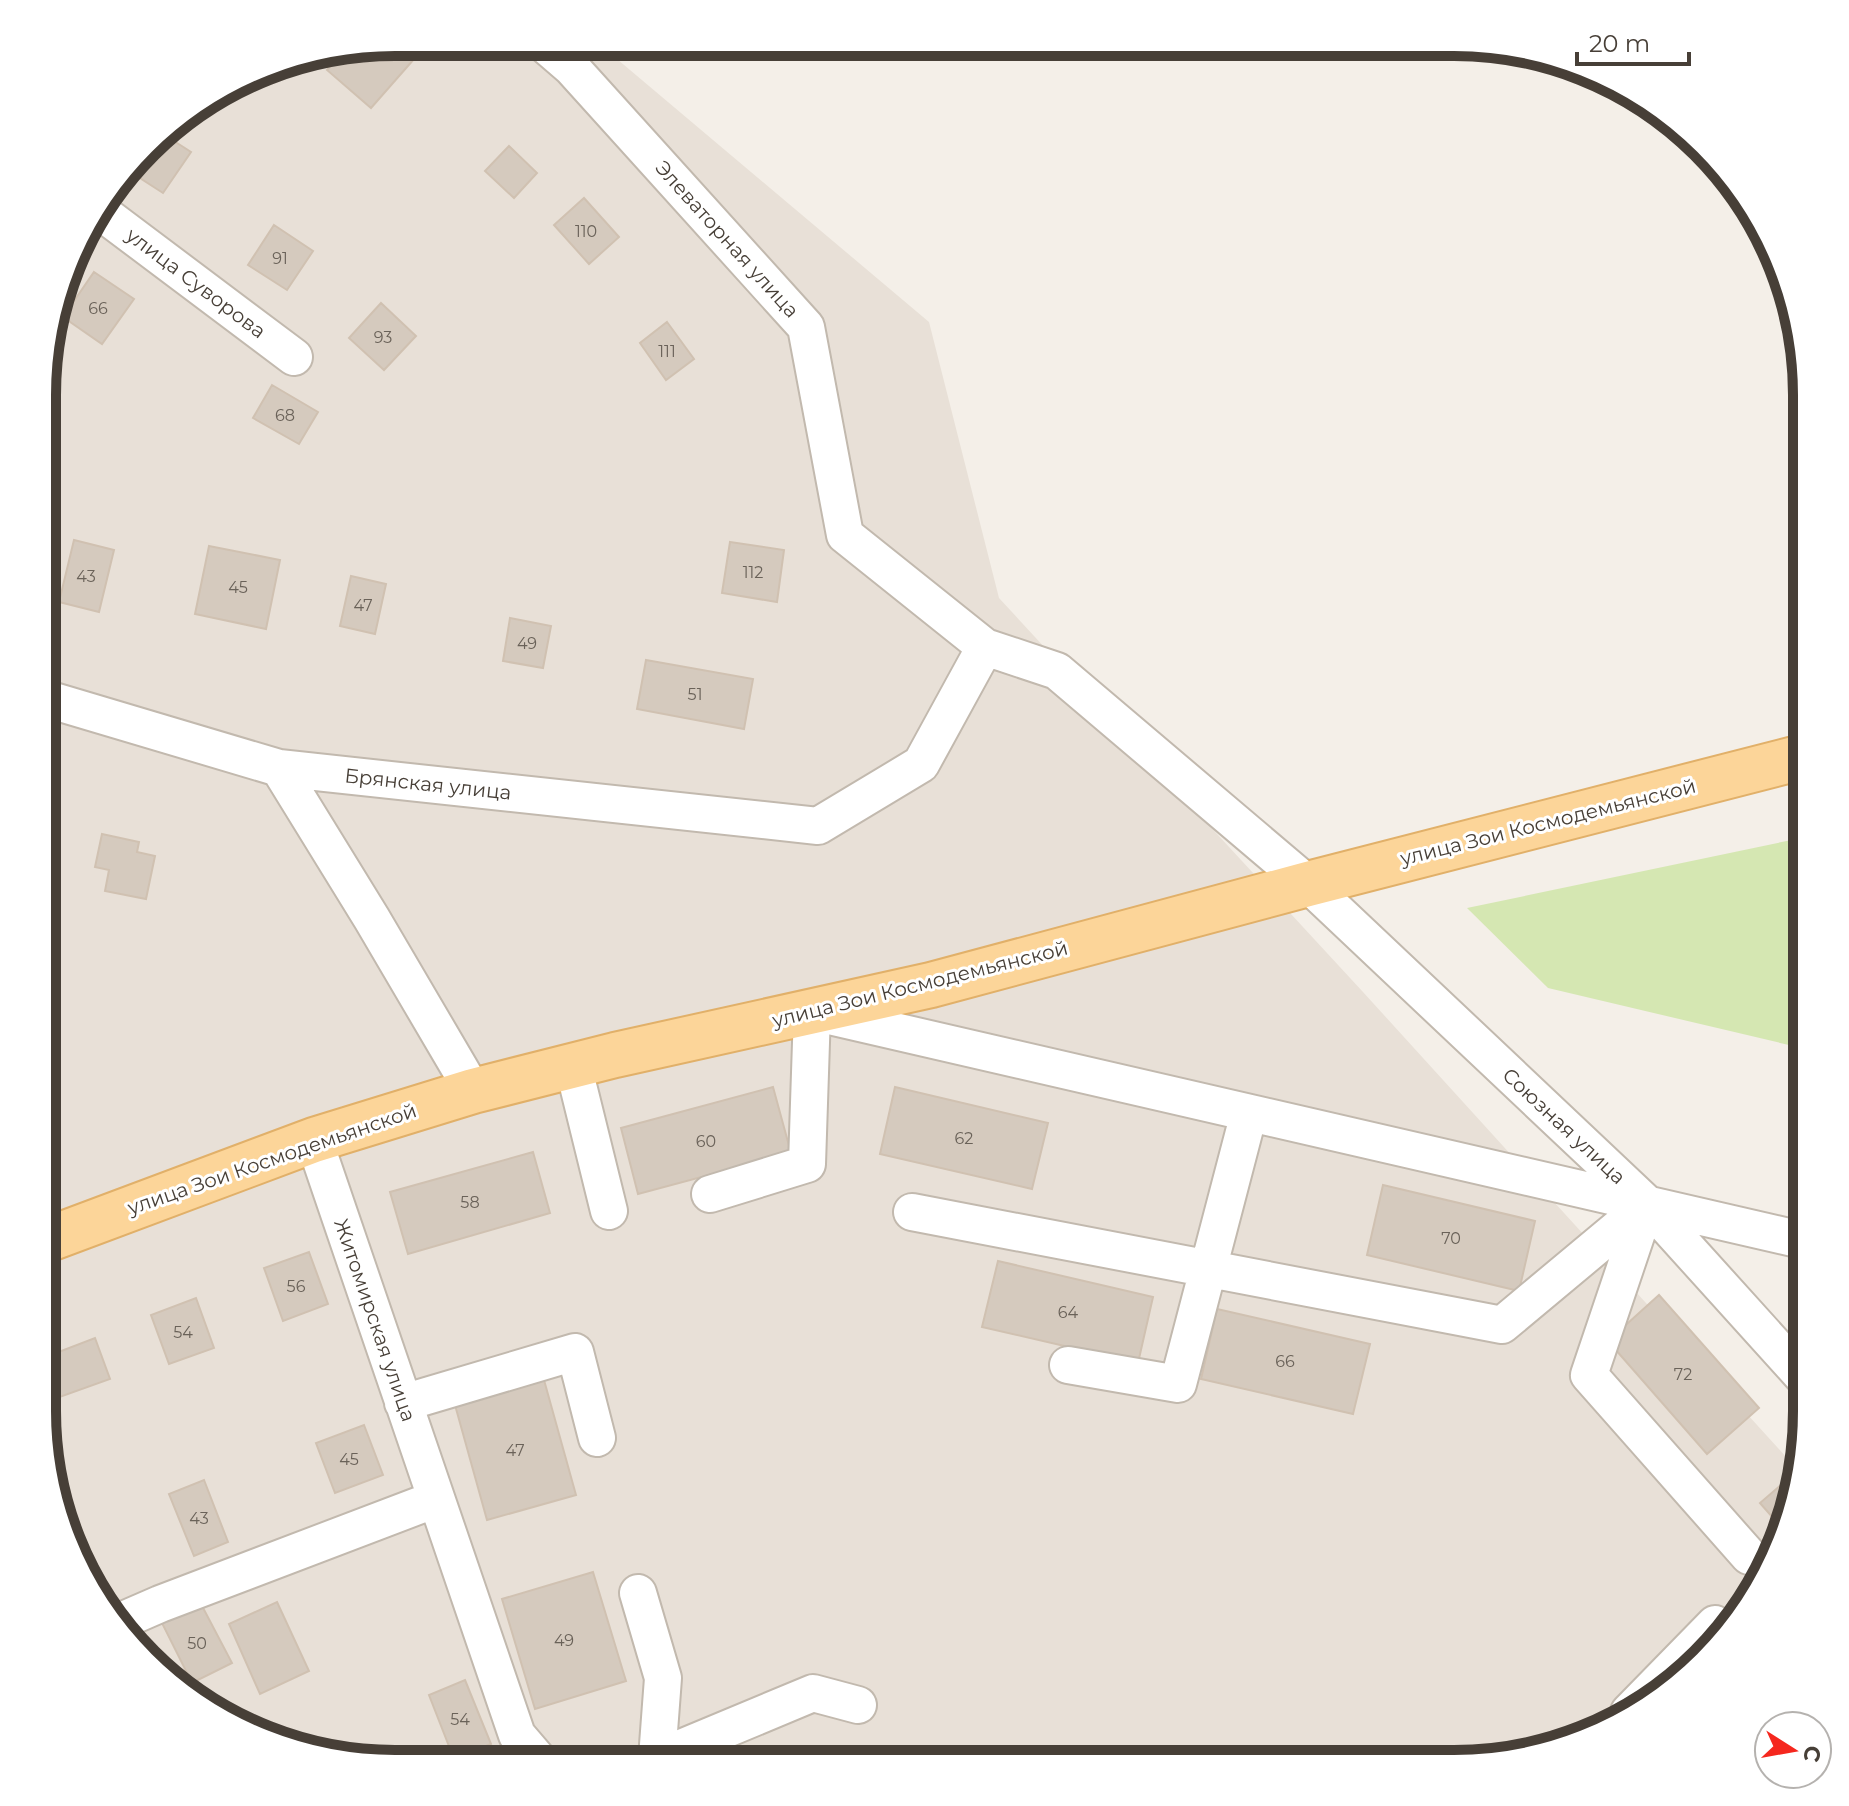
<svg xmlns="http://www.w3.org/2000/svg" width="1849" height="1806" font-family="Montserrat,sans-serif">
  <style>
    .residential { fill: #e8e0d7 }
    .green { fill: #d5e7b2 }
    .building { fill: #d5cabe; stroke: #d0c1b1; stroke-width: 2 }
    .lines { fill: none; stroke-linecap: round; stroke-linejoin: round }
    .minor-casing { stroke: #c2b9ae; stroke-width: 40 }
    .major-casing { stroke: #e1b069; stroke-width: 48 }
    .minor { stroke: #fff; stroke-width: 36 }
    .major { stroke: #fcd599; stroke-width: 44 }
    .labels { text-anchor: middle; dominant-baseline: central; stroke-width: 6; stroke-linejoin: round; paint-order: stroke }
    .number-label { font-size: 16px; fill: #6a6259 }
    .street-label { font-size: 20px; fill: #473f37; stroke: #fff }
    .rim { fill: none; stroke: #473f37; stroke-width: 10 }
  </style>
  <rect width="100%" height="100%" fill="#f4efe8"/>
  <path class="residential" d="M395 42 598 43 929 322 999 598 1363 992 1797 1469 1770 1568 1669 1691 1568 1745 1477 1763H372L238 1727 115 1626 69 1546 43 1434 49 326 89 219 163 129 281 61Z"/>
  <path class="green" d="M1806 837V1049L1548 988 1467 908Z"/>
  <path class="building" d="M395 42H429L371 108 327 70 344 50Z
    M160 132 191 152 163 193 129 171Z
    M509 146 537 173 514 198 485 171Z
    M584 198 619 237 589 264 554 225Z
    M274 225 313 251 287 290 248 265Z
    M94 272 134 299 102 344 63 317Z
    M381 303 416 336 384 370 349 338Z
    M667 322 694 359 666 380 640 343Z
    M272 385 318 412 299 444 253 418Z
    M74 540 114 550 99 612 59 602Z
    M730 542 784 550 777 602 722 593Z
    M209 546 280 560 266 629 195 614Z
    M351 576 386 584 375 634 340 626Z
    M510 618 551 626 543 668 503 661Z
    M646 660 753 679 744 729 637 709Z
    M102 834 139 842 137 852 155 856 146 899 105 891 109 870 95 867Z
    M773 1087 791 1153 638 1194 621 1128Z
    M895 1087 1048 1123 1032 1189 880 1154Z
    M533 1152 550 1213 408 1254 390 1192Z
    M1383 1185 1535 1221 1519 1291 1367 1255Z
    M309 1252 328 1304 283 1321 264 1268Z
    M998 1261 1153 1297 1138 1363 982 1327Z
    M1659 1295 1759 1408 1707 1454 1608 1341Z
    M196 1298 214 1348 169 1364 151 1315Z
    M1217 1309 1370 1344 1353 1414 1201 1379Z
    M95 1338 110 1379 54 1399 43 1369V1358Z
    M544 1380 576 1495 487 1520 455 1405Z
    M364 1425 383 1475 335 1493 316 1443Z
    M1796 1472 1781 1527 1760 1503Z
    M204 1480 228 1542 194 1556 169 1494Z
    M593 1572 626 1681 535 1709 502 1599Z
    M277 1602 309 1671 260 1694 229 1624Z
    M201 1604 232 1663 192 1683 162 1623Z
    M465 1680 491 1744 454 1759 429 1695Z
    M731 1748 744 1763H714Z"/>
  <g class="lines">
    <g class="minor-casing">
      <path id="minor" d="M542 42 571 67 806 327 845 535 985 647 1057 671 1308 884 1647 1204 1806 1380
        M97 209 294 357
        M47 699 279 768 818 826 921 764 985 647
        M279 768 372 919 473 1091
        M573 1065 609 1211
        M314 1140 517 1735 541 1763
        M710 1194 807 1164 812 1012 1806 1241
        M1646 1206 1589 1375 1749 1556
        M912 1212 1502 1325 1647 1204
        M1068 1365 1178 1384 1249 1113
        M403 1403 575 1352 597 1438
        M638 1593 663 1678 657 1758 650 1763
        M114 1624 160 1604 436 1499
        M1629 1712 1715 1624
        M657 1758 813 1693 858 1705"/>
    </g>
    <g class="major-casing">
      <path id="major" d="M44 1241 314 1140 473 1091 615 1055 931 985 1308 884 1806 756"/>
    </g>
    <use href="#minor" class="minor"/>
    <use href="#major" class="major"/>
  </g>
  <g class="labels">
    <g class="number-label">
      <text x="586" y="231">110</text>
      <text x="280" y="258">91</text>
      <text x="98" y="308">66</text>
      <text x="383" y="337">93</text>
      <text x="667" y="351">111</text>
      <text x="285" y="415">68</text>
      <text x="753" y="572">112</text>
      <text x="86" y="576">43</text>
      <text x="238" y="587">45</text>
      <text x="363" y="605">47</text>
      <text x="527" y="643">49</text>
      <text x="695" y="694">51</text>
      <text x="964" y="1138">62</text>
      <text x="706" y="1141">60</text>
      <text x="470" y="1202">58</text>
      <text x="1451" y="1238">70</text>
      <text x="296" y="1286">56</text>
      <text x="1068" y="1312">64</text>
      <text x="183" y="1332">54</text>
      <text x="1285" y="1361">66</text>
      <text x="1683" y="1374">72</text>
      <text x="515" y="1450">47</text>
      <text x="349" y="1459">45</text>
      <text x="199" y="1518">43</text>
      <text x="564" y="1640">49</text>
      <text x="197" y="1643">50</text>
      <text x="460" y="1719">54</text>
    </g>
    <g class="street-label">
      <text transform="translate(727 239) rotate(48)">Элеваторная улица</text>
      <text transform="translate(196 283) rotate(37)">улица Суворова</text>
      <text transform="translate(428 784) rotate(6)">Брянская улица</text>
      <text transform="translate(1548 822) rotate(-14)">улица Зои Космодемьянской</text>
      <text transform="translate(920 984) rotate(-14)">улица Зои Космодемьянской</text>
      <text transform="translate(1564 1126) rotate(43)">Союзная улица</text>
      <text transform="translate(272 1159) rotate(-19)">улица Зои Космодемьянской</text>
      <text transform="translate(375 1320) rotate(71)">Житомирская улица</text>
    </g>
  </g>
  <path d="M0 0H1849V1806H0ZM395 56H1454A339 339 0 0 1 1793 395V1411A339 339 0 0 1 1454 1750H395A339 339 0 0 1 56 1411V395A339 339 0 0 1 395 56Z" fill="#fff" fill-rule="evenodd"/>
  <path class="rim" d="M395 56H1454A339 339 0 0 1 1793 395V1411A339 339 0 0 1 1454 1750H395A339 339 0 0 1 56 1411V395A339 339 0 0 1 395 56Z"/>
  <g transform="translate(1793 1750) rotate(101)"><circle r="38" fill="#ffffff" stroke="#b5b2af" stroke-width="2"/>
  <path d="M0-6L14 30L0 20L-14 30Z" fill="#f5271e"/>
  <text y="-12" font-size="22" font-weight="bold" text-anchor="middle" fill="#473f37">С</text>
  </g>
  <path d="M1577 52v12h112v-12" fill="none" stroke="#473f37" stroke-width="4"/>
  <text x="1589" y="52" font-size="24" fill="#473f37" stroke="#ffffff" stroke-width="6" paint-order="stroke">20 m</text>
</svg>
